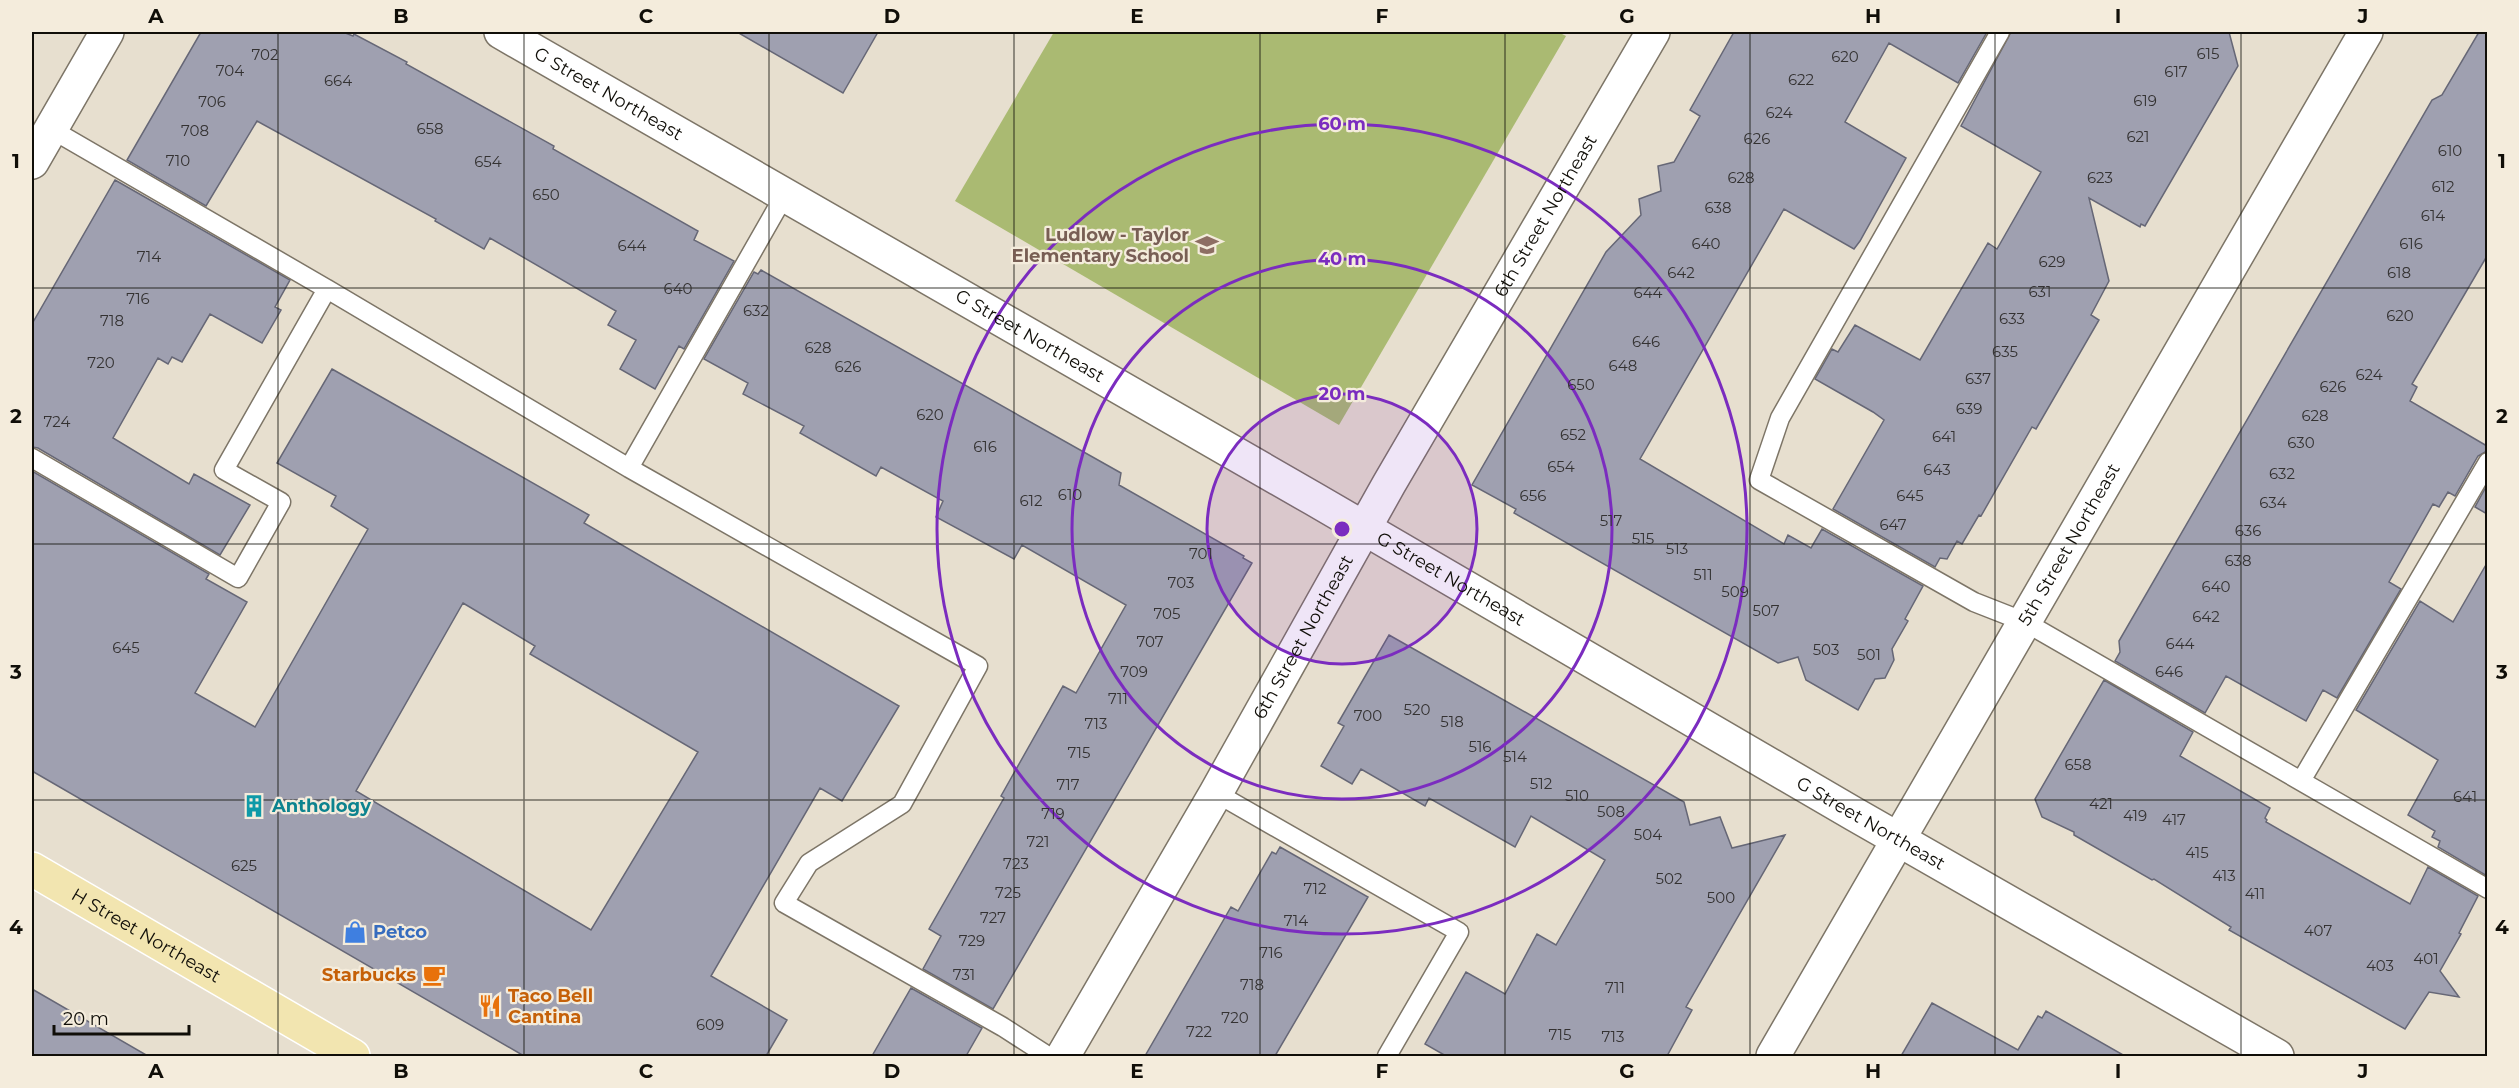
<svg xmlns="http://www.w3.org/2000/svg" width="2519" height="1088" font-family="Montserrat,sans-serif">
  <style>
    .green { fill: #aaba72 }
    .building { fill: #9fa0b0; stroke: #666776; stroke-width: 1.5; fill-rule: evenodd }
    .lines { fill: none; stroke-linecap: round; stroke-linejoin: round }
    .lane-casing { stroke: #7d7567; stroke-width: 21 }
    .street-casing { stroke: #7d7567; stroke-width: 36 }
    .secondary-casing { stroke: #7d7567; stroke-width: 36 }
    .primary-casing { stroke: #fff; stroke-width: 36 }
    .lane { stroke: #fff; stroke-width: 18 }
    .street { stroke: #fff; stroke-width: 33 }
    .secondary { stroke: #fff; stroke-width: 33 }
    .primary { stroke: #f2e5b0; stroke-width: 33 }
    .grid { fill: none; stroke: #100e08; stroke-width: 1.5; stroke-opacity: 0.55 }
    .ring { fill: none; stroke: #7b2cbf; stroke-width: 3 }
    .labels { text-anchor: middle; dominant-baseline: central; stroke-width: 4.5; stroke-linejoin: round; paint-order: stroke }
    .number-label { font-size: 15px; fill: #343232 }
    .street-label { font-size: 18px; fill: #100e08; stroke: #f4ecdc }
    .education-label { font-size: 18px; font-weight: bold; fill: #785e54; stroke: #f4ecdc; text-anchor: end }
    .culture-label { font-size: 18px; font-weight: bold; fill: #0d838f; stroke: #f4ecdc; text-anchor: start }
    .shop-label { font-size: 18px; font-weight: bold; fill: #366cbe; stroke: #f4ecdc; text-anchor: start }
    .food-label { font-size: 18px; font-weight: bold; fill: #c56008; stroke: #f4ecdc; text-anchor: end }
    .centre { fill: #7b2cbf; stroke: #f4ecdc; stroke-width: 3 }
    .ring-label { font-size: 18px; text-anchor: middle; font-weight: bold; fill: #7b2cbf; stroke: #f4ecdc; stroke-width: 4.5; stroke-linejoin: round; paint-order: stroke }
    .neatline { fill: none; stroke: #100e08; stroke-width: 2 }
    .grid-label { font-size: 20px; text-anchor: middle; font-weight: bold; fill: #100e08 }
  </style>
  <rect width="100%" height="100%" fill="#e7dfcf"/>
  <path class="green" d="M1054 32H1558L1566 36 1339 425 955 201Z"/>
  <path class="building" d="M201 32H343L353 36 354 34 407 62 406 64 554 146 553 149 698 231 694 240 734 261 684 349 679 346 655 389 620 369 636 340 608 325 616 311 490 238 484 249 435 221 436 219 257 121 206 206 127 160Z
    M737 32H878L843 93Z
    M1734 32H1987L1958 83 1889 43 1845 122 1906 158 1860 241 1854 249 1784 209 1640 459 1784 544 1788 535 1811 548 1822 529 1923 586 1905 619 1908 621 1892 649 1894 660 1885 678 1875 679 1858 710 1806 680 1798 657 1778 663 1514 513 1516 509 1472 485 1606 252 1641 215 1639 199 1661 191 1658 166 1674 162 1700 116 1690 110Z
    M2011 32H2229L2238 66 2145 226 2141 224 2140 227 2089 198 2109 281 2091 315 2099 320 2036 429 2032 427 1981 516 1979 515 1962 544 1957 541 1947 559 1940 558 1935 567 1833 509 1884 420 1873 412 1815 379 1832 349 1838 352 1855 325 1920 360 1988 243 1997 249 2041 172 1961 126Z
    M2479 32H2487V256L2412 384 2417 387 2410 401 2487 446V451L2478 456 2455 496 2448 492 2439 507 2433 504 2389 582 2401 589 2337 698 2323 690 2306 721 2226 676 2205 713 2115 661 2120 652 2119 641 2432 100 2442 95Z
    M115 180 290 280 275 307 281 310 262 343 210 314 182 362 172 357 168 364 158 358 113 438 189 484 194 474 250 505 220 555 38 448 32 447V324Z
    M761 270 1121 473 1119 485 1244 556 1243 558 1252 563 993 1009 923 969 941 936 929 929 1004 798 1001 796 1063 686 1076 693 1126 605 1022 545 1014 559 936 517 943 501 881 467 876 476 800 433 804 426 743 394 748 383 704 359 754 272 758 274Z
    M332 369 589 515 584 523 899 706 842 801 820 788 711 976 787 1020 766 1056H524L32 771V471L209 574 206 579 247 602 195 693 255 727 368 529 331 506 336 496 277 463ZM463 603 535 646 530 654 698 752 591 930 356 791Z
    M2487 485V514L2475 507Z
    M2487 563V876L2438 847 2440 841 2432 837 2435 831 2408 815 2438 760 2356 710 2420 601 2453 622Z
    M1389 635 1684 802 1690 825 1720 817 1732 848 1785 835 1686 1007 1692 1010 1667 1056H1446L1425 1044 1466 972 1505 994 1537 934 1556 945 1605 860 1531 816 1515 847 1429 798 1425 806 1361 769 1352 784 1321 766 1344 726 1338 723Z
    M2104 680 2193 732 2180 756 2270 808 2265 818 2267 820 2266 822 2410 904 2428 867 2478 896 2459 933 2461 934 2440 971 2459 997 2429 992 2405 1029 2229 930 2231 927 2154 879 2152 880 2074 835V832L2042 817 2035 799Z
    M1280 847 1368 897 1275 1056H1145L1231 907 1238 911 1272 852 1276 854Z
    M911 988 982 1028 966 1056H872Z
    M32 989 148 1056H32Z
    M1932 1003 2018 1050 2038 1016 2042 1018 2046 1011 2125 1056H1901Z"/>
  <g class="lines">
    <g class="lane-casing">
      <path id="lane" d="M2000 32 1780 418 1759 480 1974 602 2025 622 2488 889
        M51 129 327 289
        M32 458 238 578 281 502 224 470 327 289 629 468 784 196
        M629 468 978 666 902 804 809 863 784 903 1003 1027 1048 1056
        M2301 781 2488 462
        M1216 793 1459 932 1387 1056"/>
    </g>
    <g class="street-casing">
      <g id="street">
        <path id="s1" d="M501 32 1314 499 1854 814 2277 1056"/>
        <path d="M32 162 107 32"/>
        <path id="s2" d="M1773 1056 2366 32"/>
      </g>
    </g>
    <g class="secondary-casing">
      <g id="secondary">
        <path id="s3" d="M1063 1056 1216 793 1389 484 1653 32"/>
      </g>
    </g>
    <g class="primary-casing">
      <g id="primary">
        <path id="s4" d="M32 869 353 1056"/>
      </g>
    </g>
    <use href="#lane" class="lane"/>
    <use href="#street" class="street"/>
    <use href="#secondary" class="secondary"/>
    <use href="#primary" class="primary"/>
  </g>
  <path class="grid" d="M278 32V1056M524 32V1056M769 32V1056M1014 32V1056M1260 32V1056M1505 32V1056M1750 32V1056M1995 32V1056M2241 32V1056M32 288H2488M32 544H2488M32 800H2488"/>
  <circle cx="1342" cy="529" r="135" fill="#7b2cbf" fill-opacity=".12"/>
  <g class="ring">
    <circle cx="1342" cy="529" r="135"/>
    <circle cx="1342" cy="529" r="270"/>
    <circle cx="1342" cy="529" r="405"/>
  </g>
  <defs>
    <g id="school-bare" transform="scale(1.8)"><path d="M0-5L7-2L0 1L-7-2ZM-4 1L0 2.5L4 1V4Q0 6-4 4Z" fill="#8d6e63" stroke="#f4ecdc" stroke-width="2.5" paint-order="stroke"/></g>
    <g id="building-bare" transform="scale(1.8)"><path d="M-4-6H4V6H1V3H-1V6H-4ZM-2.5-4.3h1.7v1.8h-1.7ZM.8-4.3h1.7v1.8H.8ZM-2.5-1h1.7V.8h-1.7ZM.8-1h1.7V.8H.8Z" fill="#0f9aa8" stroke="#f4ecdc" stroke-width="2.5" paint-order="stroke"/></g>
    <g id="shop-bare" transform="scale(1.8)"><path d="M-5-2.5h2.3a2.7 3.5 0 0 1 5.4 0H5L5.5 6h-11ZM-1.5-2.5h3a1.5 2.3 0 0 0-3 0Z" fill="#3f7fe0" stroke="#f4ecdc" stroke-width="2.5" paint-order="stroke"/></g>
    <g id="cafe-bare" transform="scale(1.8)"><path d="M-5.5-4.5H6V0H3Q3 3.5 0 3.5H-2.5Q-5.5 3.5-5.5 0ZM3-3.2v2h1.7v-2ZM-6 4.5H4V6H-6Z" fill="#e8710a" stroke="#f4ecdc" stroke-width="2.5" paint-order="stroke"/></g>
    <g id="restaurant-bare" transform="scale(1.8)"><path d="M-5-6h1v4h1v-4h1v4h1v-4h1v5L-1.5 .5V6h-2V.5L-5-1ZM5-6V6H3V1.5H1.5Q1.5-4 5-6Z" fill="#e8710a" stroke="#f4ecdc" stroke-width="2.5" paint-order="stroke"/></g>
  </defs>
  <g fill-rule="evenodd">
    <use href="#school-bare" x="1207" y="245"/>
    <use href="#building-bare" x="254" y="806"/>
    <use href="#shop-bare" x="355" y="932"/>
    <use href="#cafe-bare" x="434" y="975"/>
    <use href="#restaurant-bare" x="490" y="1006"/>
  </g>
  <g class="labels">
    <g class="number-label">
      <text x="2208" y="53">615</text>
      <text x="265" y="54">702</text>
      <text x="1845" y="56">620</text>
      <text x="230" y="70">704</text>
      <text x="2176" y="71">617</text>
      <text x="1801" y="79">622</text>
      <text x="338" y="80">664</text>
      <text x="2145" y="100">619</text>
      <text x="212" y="101">706</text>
      <text x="1779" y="112">624</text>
      <text x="430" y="128">658</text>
      <text x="195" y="130">708</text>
      <text x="2138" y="136">621</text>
      <text x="1757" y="138">626</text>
      <text x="2450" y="150">610</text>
      <text x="178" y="160">710</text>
      <text x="488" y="161">654</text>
      <text x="1741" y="177">628</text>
      <text x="2100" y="177">623</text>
      <text x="2443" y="186">612</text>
      <text x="546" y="194">650</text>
      <text x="1718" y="207">638</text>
      <text x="2433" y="215">614</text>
      <text x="1706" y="243">640</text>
      <text x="2411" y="243">616</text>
      <text x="632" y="245">644</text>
      <text x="149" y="256">714</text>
      <text x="2052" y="261">629</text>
      <text x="1681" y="272">642</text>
      <text x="2399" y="272">618</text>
      <text x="678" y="288">640</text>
      <text x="2040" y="291">631</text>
      <text x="1648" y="292">644</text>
      <text x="138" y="298">716</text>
      <text x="756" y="310">632</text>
      <text x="2400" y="315">620</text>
      <text x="2012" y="318">633</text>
      <text x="112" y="320">718</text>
      <text x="1646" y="341">646</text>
      <text x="818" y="347">628</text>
      <text x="2005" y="351">635</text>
      <text x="101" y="362">720</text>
      <text x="1623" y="365">648</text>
      <text x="848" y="366">626</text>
      <text x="2369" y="374">624</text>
      <text x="1978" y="378">637</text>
      <text x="1581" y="384">650</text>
      <text x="2333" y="386">626</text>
      <text x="1969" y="408">639</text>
      <text x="930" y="414">620</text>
      <text x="2315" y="415">628</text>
      <text x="57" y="421">724</text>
      <text x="1573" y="434">652</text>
      <text x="1944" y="436">641</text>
      <text x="2301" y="442">630</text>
      <text x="985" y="446">616</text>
      <text x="1561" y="466">654</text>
      <text x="1937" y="469">643</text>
      <text x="2282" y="473">632</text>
      <text x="1070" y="494">610</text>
      <text x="1533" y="495">656</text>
      <text x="1910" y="495">645</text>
      <text x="1031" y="500">612</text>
      <text x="2273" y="502">634</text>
      <text x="1611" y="520">517</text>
      <text x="1893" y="524">647</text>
      <text x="2248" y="530">636</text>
      <text x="1643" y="538">515</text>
      <text x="1677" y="548">513</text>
      <text x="1201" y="553">701</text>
      <text x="2238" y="560">638</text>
      <text x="1703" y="574">511</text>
      <text x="1181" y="582">703</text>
      <text x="2216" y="586">640</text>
      <text x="1735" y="591">509</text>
      <text x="1766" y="610">507</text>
      <text x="1167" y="613">705</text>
      <text x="2206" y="616">642</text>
      <text x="1150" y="641">707</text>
      <text x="2180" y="643">644</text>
      <text x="126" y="647">645</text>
      <text x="1826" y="649">503</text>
      <text x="1869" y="654">501</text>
      <text x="1134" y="671">709</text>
      <text x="2169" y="671">646</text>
      <text x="1118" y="698">711</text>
      <text x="1417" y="709">520</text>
      <text x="1368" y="715">700</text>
      <text x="1452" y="721">518</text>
      <text x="1096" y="723">713</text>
      <text x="1480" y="746">516</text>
      <text x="1079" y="752">715</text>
      <text x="1515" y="756">514</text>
      <text x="2078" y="764">658</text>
      <text x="1541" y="783">512</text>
      <text x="1068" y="784">717</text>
      <text x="1577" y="795">510</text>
      <text x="2465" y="796">641</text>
      <text x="2101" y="803">421</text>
      <text x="1611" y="811">508</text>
      <text x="1053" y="813">719</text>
      <text x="2135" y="815">419</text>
      <text x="2174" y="819">417</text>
      <text x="1648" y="834">504</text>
      <text x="1038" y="841">721</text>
      <text x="2197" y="852">415</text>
      <text x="1016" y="863">723</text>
      <text x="244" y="865">625</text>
      <text x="2224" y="875">413</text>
      <text x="1669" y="878">502</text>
      <text x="1315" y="888">712</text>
      <text x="1008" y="892">725</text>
      <text x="2255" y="893">411</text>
      <text x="1721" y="897">500</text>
      <text x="993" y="917">727</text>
      <text x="1296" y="920">714</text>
      <text x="2318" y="930">407</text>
      <text x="972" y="940">729</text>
      <text x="1271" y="952">716</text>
      <text x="2426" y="958">401</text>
      <text x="2380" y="965">403</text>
      <text x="964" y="974">731</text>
      <text x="1252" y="984">718</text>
      <text x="1615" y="987">711</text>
      <text x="1235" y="1017">720</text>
      <text x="710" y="1024">609</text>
      <text x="1199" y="1031">722</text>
      <text x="1560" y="1034">715</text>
      <text x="1613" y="1036">713</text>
    </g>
    <g class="street-label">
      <text stroke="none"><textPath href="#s1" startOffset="124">G Street Northeast</textPath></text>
      <text stroke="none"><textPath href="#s3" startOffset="969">6th Street Northeast</textPath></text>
      <text stroke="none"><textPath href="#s1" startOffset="610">G Street Northeast</textPath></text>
      <text stroke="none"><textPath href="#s2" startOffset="591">5th Street Northeast</textPath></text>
      <text stroke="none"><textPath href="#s1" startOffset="1096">G Street Northeast</textPath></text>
      <text stroke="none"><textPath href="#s3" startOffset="483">6th Street Northeast</textPath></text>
      <text stroke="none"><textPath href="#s1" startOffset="1582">G Street Northeast</textPath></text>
      <text stroke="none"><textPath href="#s4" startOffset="132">H Street Northeast</textPath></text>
    </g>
    <g class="education-label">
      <text x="1189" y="235">Ludlow - Taylor<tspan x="1189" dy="21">Elementary School</tspan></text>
    </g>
    <g class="culture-label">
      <text x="272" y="806">Anthology</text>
    </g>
    <g class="shop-label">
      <text x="373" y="932">Petco</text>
    </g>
    <g class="food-label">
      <text x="416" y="975">Starbucks</text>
      <text x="508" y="996" text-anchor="start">Taco Bell<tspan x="508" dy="21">Cantina</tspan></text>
    </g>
  </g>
  <circle cx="1342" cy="529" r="9" class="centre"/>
  <g class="ring-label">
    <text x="1342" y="130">60 m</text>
    <text x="1342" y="265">40 m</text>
    <text x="1342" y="400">20 m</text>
  </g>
  <rect width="2519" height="1088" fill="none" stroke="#f4ecdc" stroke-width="66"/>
  <path d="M54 1025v9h135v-9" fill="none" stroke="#100e08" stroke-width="3"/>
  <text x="63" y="1025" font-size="18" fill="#100e08" stroke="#f4ecdc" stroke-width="4.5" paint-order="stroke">20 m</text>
  <rect x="33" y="33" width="2453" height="1022" class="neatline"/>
  <g class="grid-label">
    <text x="156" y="23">A</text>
    <text x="401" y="23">B</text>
    <text x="646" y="23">C</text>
    <text x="892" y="23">D</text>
    <text x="1137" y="23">E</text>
    <text x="1382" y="23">F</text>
    <text x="1627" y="23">G</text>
    <text x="1873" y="23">H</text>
    <text x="2118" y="23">I</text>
    <text x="2363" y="23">J</text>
    <text x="16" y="168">1</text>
    <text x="2502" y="168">1</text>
    <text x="16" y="423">2</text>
    <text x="2502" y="423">2</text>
    <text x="16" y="679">3</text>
    <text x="2502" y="679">3</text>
    <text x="16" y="934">4</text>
    <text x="2502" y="934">4</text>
    <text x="156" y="1078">A</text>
    <text x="401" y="1078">B</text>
    <text x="646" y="1078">C</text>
    <text x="892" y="1078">D</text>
    <text x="1137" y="1078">E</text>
    <text x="1382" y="1078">F</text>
    <text x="1627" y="1078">G</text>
    <text x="1873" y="1078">H</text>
    <text x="2118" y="1078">I</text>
    <text x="2363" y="1078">J</text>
  </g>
</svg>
